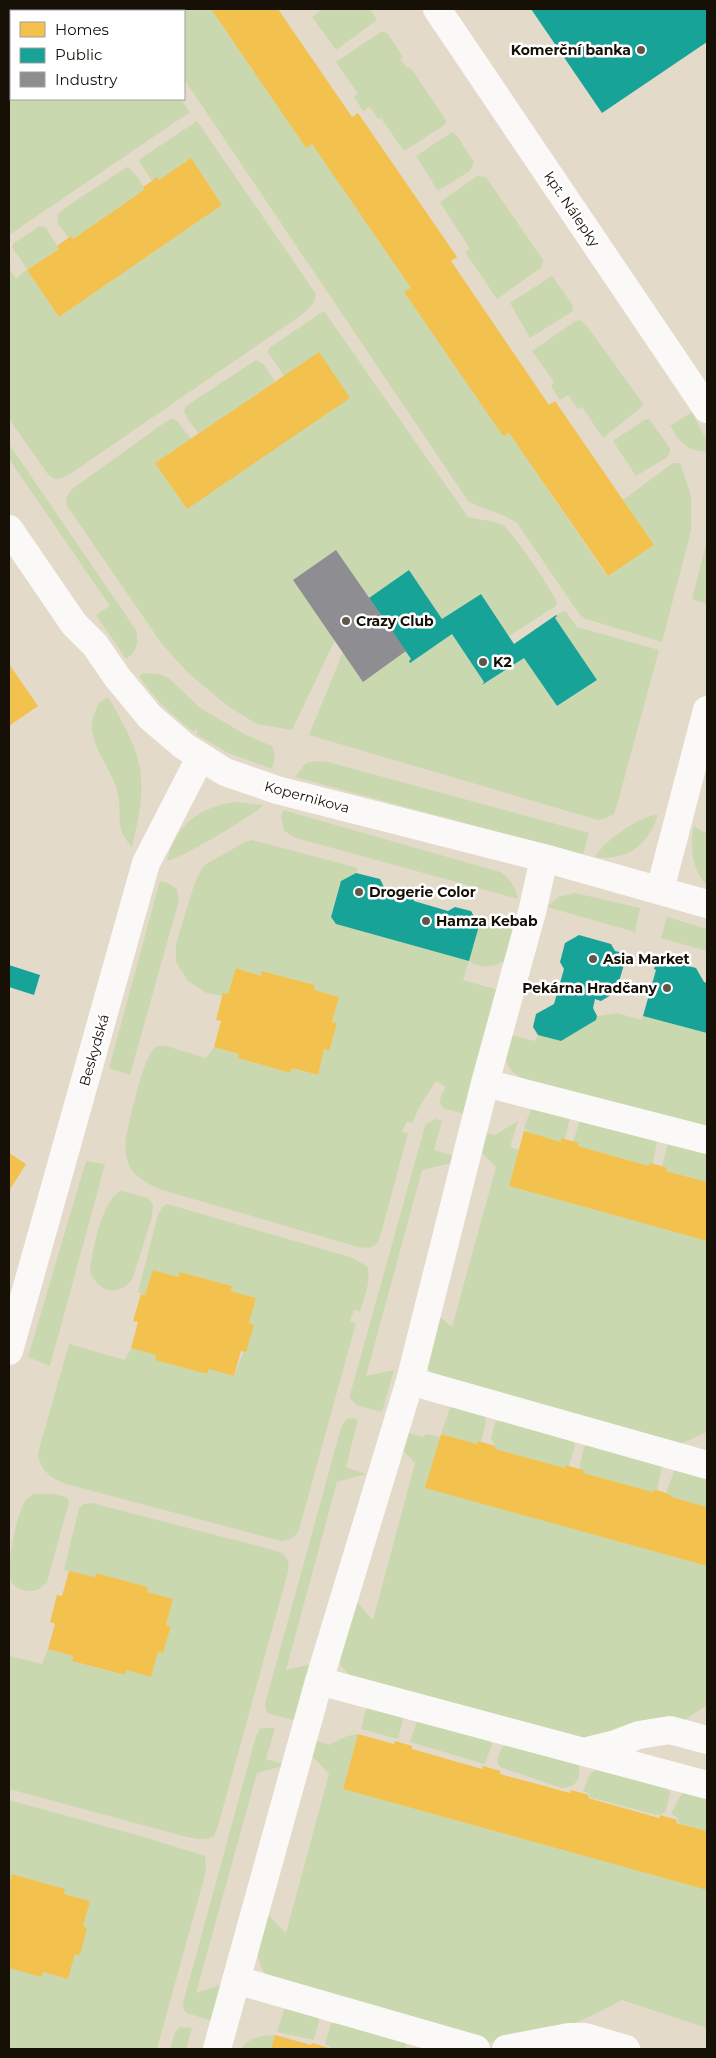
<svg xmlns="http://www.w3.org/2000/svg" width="716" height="2058" font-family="Montserrat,sans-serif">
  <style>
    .green { fill: #cad8af }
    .homes { fill: #f2c14e }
    .public { fill: #17a398 }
    .industry { fill: #8d8d92 }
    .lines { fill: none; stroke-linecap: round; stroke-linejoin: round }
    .minor { stroke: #fbf9f7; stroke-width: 28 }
    .poi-dot { fill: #5f574b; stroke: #fff; stroke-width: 2 }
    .labels { text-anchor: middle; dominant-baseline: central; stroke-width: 5; stroke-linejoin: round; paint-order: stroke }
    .poi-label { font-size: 14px; font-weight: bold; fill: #171007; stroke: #fff; text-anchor: start }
    .street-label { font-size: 14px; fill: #171007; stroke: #fff }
  </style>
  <rect width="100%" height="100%" fill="#e4daca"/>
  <path class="green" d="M137 9H211L306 148 312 144 411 288 405 293 503 436 509 433 607 576 654 545 623 500 673 463H680L691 495V531L662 642 586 619 580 615 517 523C502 513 484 510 468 501L184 79V11H139Z
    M323 9H370L377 20 336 50 312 17Z
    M382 31 388 34 403 57 400 59 407 68 410 67 446 120V123L443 126 404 151 381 118 378 119 370 107 363 111 354 97 358 94 336 62Z
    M11 70V99H181L190 112 9 235V72Z
    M197 121 316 294C315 303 310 307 303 314L70 474 62 478 54 479 47 473 9 419V269L16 279 27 269 12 247 14 243 40 226 46 228 59 249 27 270 59 317 222 205 191 158 159 180 157 178 152 181 139 161 140 159Z
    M452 132 457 136 474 162 470 171 438 191 416 156Z
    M127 167C134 171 143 183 144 190L73 239 71 236 69 238 58 224 57 215 66 207Z
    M477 176 486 177 543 260 542 267 497 299 465 252 470 249 440 202Z
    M552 276 572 304 573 311 530 338 510 303Z
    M324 311 468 517C479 520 492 520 503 525 511 530 554 592 557 603L556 606 509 636 482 595 484 592 442 619 410 571 411 569 369 598 335 640 292 730 257 724 229 707 188 673 162 644 67 506 66 498 72 489 168 420 173 419 179 423 191 439 155 463 187 508 319 352 284 376 268 352 269 348Z
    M580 320 587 326 644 405 603 438 582 407 578 409 568 395 560 400 551 386 554 382 532 351 574 322Z
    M256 360 263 364 275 381 199 434 187 418 184 411 186 406Z
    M692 412 707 441V452C685 450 681 443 670 426Z
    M649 419 670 448V453L666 458 636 476 613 441 644 420Z
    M9 444 136 630C139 642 137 652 126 659L96 615 110 606 9 459Z
    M707 541V604L692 599Z
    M565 611 577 627 659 650 619 798 614 814 606 818 598 820 309 735 343 652 363 681 406 651 411 659 409 661 410 662 452 634 484 682 482 685 524 658 556 705 555 708 599 679H596L555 618 557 617 556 615Z
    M144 673 159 674 170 679 200 708 246 735 272 746 275 755 272 769 226 752 196 734 198 731 195 730 194 732C171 714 155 700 139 676Z
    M108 697C144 757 149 778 132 847 112 825 124 815 117 789 111 770 90 744 92 725 92 718 96 709 99 703Z
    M316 761 328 762 589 833 583 855 295 777 306 763Z
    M235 802 263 805C255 815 180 859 167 861 176 825 199 807 235 802Z
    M283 810 500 872C510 878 516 888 518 899L296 838 284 831 281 818Z
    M654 815H658C647 846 628 861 595 857 605 840 635 820 654 815Z
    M694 826 707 834V885C692 870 689 846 694 826Z
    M252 840 358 868 356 873 341 881 331 916 336 924 469 961 479 926 499 919 516 922 504 962C491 967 481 969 469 961L463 980 498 990 464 1114C444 1108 432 1110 446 1087L436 1081 421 1104 412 1123 407 1121 402 1132 408 1133 380 1237C376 1248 369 1249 358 1247L162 1190C135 1179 122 1167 126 1136 132 1114 141 1061 156 1046H166L206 1058 214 1047 239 1054 238 1058 290 1073 292 1068 317 1075 324 1049 329 1050 332 1022 339 997 314 990 315 985 263 971 261 976 236 968 228 994 224 993 223 996 206 993 188 981 176 962V944L194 885 202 868 206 864 245 842Z
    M160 881 168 883 177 889 179 900 130 1075 109 1068Z
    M575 893 640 908 635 932 547 907 558 897Z
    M667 917 707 929V951L661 938Z
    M617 1013 641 1020 643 1016 707 1033V1131L526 1081C502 1069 505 1057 507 1034L535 1041 538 1035 561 1041 596 1020 597 1016Z
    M534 1103 570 1117 565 1139H562L561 1142 527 1132V1130L524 1129C526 1119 531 1113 534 1103Z
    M435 1119 442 1121 434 1150 454 1156 452 1163 422 1170 366 1376 394 1370 382 1412 356 1405 350 1398V1395L425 1126 428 1123Z
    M580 1120 657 1141 653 1164 650 1163 649 1166 578 1146 579 1143 573 1142Z
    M518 1121 510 1147 519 1150 509 1186 707 1241V1432L678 1445 432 1375 427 1367 433 1311 452 1327 496 1167 477 1148 481 1132 495 1135Z
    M670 1142 707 1149V1182L666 1171 667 1168 662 1166 667 1147Z
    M86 1161 105 1164 50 1366 28 1357Z
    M122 1191 148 1198 153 1205 152 1217 133 1278C119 1298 98 1293 90 1271 92 1253 103 1195 122 1191Z
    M167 1204 350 1257 367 1266C372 1280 364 1297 360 1311L354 1310 350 1321 356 1323 299 1530C295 1538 290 1540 281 1541L70 1485C53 1480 40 1472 38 1453L69 1344 125 1360 131 1348 156 1355 155 1360 207 1374 209 1369 234 1376 254 1325 249 1323 256 1298 231 1291 232 1286 180 1272 178 1277 153 1270 145 1295 138 1292 158 1215 162 1207Z
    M451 1405 485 1415 486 1421 481 1442 478 1441 477 1444 441 1434Z
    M353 1418 358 1420 346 1467 366 1474 337 1482 286 1670 312 1664 297 1721 267 1713 265 1704 341 1428 346 1419Z
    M501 1420 572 1438 575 1445 569 1466 565 1468 495 1449V1446L491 1439 495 1422Z
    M399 1430 422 1437 427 1434 440 1437 426 1488 707 1566V1705L686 1719 588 1742 355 1680C350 1675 344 1671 341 1665 333 1651 349 1615 354 1599L373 1620 415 1463 396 1443Z
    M589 1444 662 1466 657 1490H654L653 1492 583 1473 584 1470 579 1469 584 1447Z
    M675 1469 707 1475V1507L671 1497V1495L666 1493Z
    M34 1494H52L67 1497 69 1502 47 1582C36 1595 25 1593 12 1584 5 1567 16 1517 25 1501 28 1497 31 1496 34 1494Z
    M92 1503 277 1551C287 1555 290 1561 288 1572L218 1826 214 1836C204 1841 197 1839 187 1837L9 1789V1656L42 1664 48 1649 73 1656 72 1661 124 1675 126 1670 151 1677 158 1652 163 1653 171 1626 166 1625 173 1599 147 1592 148 1587 96 1573 95 1577 64 1570 79 1508 84 1504Z
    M367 1705 404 1715 398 1739 361 1729Z
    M417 1721 486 1736 492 1744 485 1764 481 1763 410 1742Z
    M264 1728H275L266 1759 286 1765 257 1773 196 1993 226 1983 215 2022 187 2013 184 2010 183 2003 256 1736 260 1729Z
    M358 1734 343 1789 707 1890V2028L622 2000C575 2026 522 2047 468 2041L265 1974C251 1950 260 1939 267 1914L286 1933 329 1774 311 1755 315 1740 329 1745 347 1736Z
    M510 1745 578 1764C583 1777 575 1789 561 1788L500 1767C495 1762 499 1751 504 1746Z
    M597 1769 668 1789 670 1793 665 1813 656 1815 589 1797 590 1794 583 1791 590 1774Z
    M684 1792 707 1798V1831L678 1823V1818L671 1814 679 1798Z
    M9 1800 144 1837 205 1856 206 1871 157 2049H9V1968L41 1976 43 1972 68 1979 75 1954H80L87 1928 83 1926 89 1901 64 1894 65 1889 13 1874 11 1879H9Z
    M285 2007 318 2015 319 2020 314 2040 277 2032Z
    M333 2023 407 2039 405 2049H329L330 2047 325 2044 331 2024Z
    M180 2027 192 2028 186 2049H170L175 2032Z
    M275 2035 271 2049H241C250 2037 260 2036 275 2035Z"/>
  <path class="homes" d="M9 9H84L86 11H11V70L9 72Z
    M211 9H278L352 117 358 113 457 257 451 261 549 405 555 401 654 545 608 576 509 433 503 436 404 292 411 288 312 144 306 148Z
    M191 158 222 205 59 317 27 270 59 249 57 246 71 236 73 239 144 190 143 187 152 181 157 177 159 180Z
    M319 352 350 398 187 509 155 463Z
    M9 664 38 706 9 726Z
    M236 968 261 976 262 971 315 985 314 990 339 997 332 1022 337 1023 329 1051 324 1049 318 1075 292 1068 290 1073 238 1058 239 1054 214 1047 221 1021 216 1020 223 993 228 994Z
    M524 1131 561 1142V1138L579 1143 578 1146 649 1166V1163L662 1166 667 1168 666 1171 707 1182V1241L509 1186Z
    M9 1153 26 1164 9 1191Z
    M153 1270 178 1277 180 1272 232 1286 231 1291 256 1298 249 1323 254 1325 246 1352 241 1351 234 1376 209 1369 207 1374 155 1360 156 1355 131 1348 138 1322 133 1321 141 1294 145 1295Z
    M441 1434 477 1444 478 1441 495 1446V1449L565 1468 566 1465 579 1469 584 1470 583 1473 653 1492 654 1490H657L671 1495V1497L707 1507V1566L425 1488Z
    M69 1571 95 1577 96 1573 148 1587 147 1592 173 1599 166 1625 171 1626 163 1653 158 1652 151 1677 126 1670 125 1675 72 1661 73 1656 48 1649 55 1624 50 1622 57 1595 62 1596Z
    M358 1734 394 1744 395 1741 412 1746V1749L482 1769 483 1766 500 1771V1774L570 1793 571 1790 589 1795 588 1798 659 1818 660 1815 677 1820 676 1823 707 1831V1890L343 1789Z
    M12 1874 65 1889 64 1894 90 1901 83 1926 87 1928 80 1955 75 1954 68 1979 43 1972 41 1977 9 1968V1879H11Z
    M275 2035 311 2045 312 2043 329 2048V2049H271Z"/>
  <path class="public" d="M531 9H707V42L602 113Z
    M409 570 442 619 481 594 514 644 556 615 557 616 555 618 597 680 557 706 524 658 482 685 484 682 452 634 410 663 409 661 411 659 369 598Z
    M356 873 380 879 384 887 410 894 414 901 448 911 455 907 471 911 479 926 469 961 336 924 331 917 341 881Z
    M579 935 611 944 615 951 628 954 627 961H625L616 992 601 1001 595 999 593 1008 597 1016 596 1020 561 1041 538 1035 533 1027 536 1014 554 1004 564 969 560 962 565 943Z
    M656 963 670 967 677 963 696 968 704 982 707 983V1033L643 1016 656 970 654 969Z
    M9 965 40 975 34 995 9 987Z"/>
  <path class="industry" d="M336 550 406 651 363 682 293 580Z"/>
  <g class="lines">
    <path class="minor" d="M437 9 707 409
      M9 529 74 624 95 645 117 677 150 717 184 746 225 772 277 790 544 858 707 904
      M660 890 707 710
      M485 1083 707 1140
      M9 1351 146 863 200 758
      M410 1381 707 1465
      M319 1681 707 1785
      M583 1752 615 1744 639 1735 670 1730 707 1740
      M236 1980 476 2049
      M217 2049 319 1681 410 1381 485 1083 533 908 544 858
      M506 2049 569 2037H585L626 2049"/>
  </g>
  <g class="poi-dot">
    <circle cx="641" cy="50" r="5"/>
    <circle cx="346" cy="621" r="5"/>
    <circle cx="483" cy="662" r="5"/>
    <circle cx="359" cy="892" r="5"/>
    <circle cx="426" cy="921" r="5"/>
    <circle cx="593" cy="959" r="5"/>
    <circle cx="667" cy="988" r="5"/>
  </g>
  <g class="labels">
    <g class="poi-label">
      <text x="631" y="50" text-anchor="end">Komerční banka</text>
      <text x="356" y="621">Crazy Club</text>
      <text x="493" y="662">K2</text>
      <text x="369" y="892">Drogerie Color</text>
      <text x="436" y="921">Hamza Kebab</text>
      <text x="603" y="959">Asia Market</text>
      <text x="657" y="988" text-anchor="end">Pekárna Hradčany</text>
    </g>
    <g class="street-label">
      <text transform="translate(572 209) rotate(56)">kpt. Nálepky</text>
      <text transform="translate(307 797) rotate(15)">Kopernikova</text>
      <text transform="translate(94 1050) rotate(-74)">Beskydská</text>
    </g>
  </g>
  <rect width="716" height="2058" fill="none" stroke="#171007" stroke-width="20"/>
  <rect x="10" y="10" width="175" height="90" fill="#ffffff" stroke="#a29f9c"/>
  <rect x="20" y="22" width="25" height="15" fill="#f2c14e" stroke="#a29f9c"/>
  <text x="55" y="35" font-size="15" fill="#171007">Homes</text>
  <rect x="20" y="48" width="25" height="15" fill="#17a398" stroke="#a29f9c"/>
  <text x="55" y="60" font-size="15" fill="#171007">Public</text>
  <rect x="20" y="72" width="25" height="15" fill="#8d8d92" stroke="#a29f9c"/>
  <text x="55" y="85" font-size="15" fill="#171007">Industry</text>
</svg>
